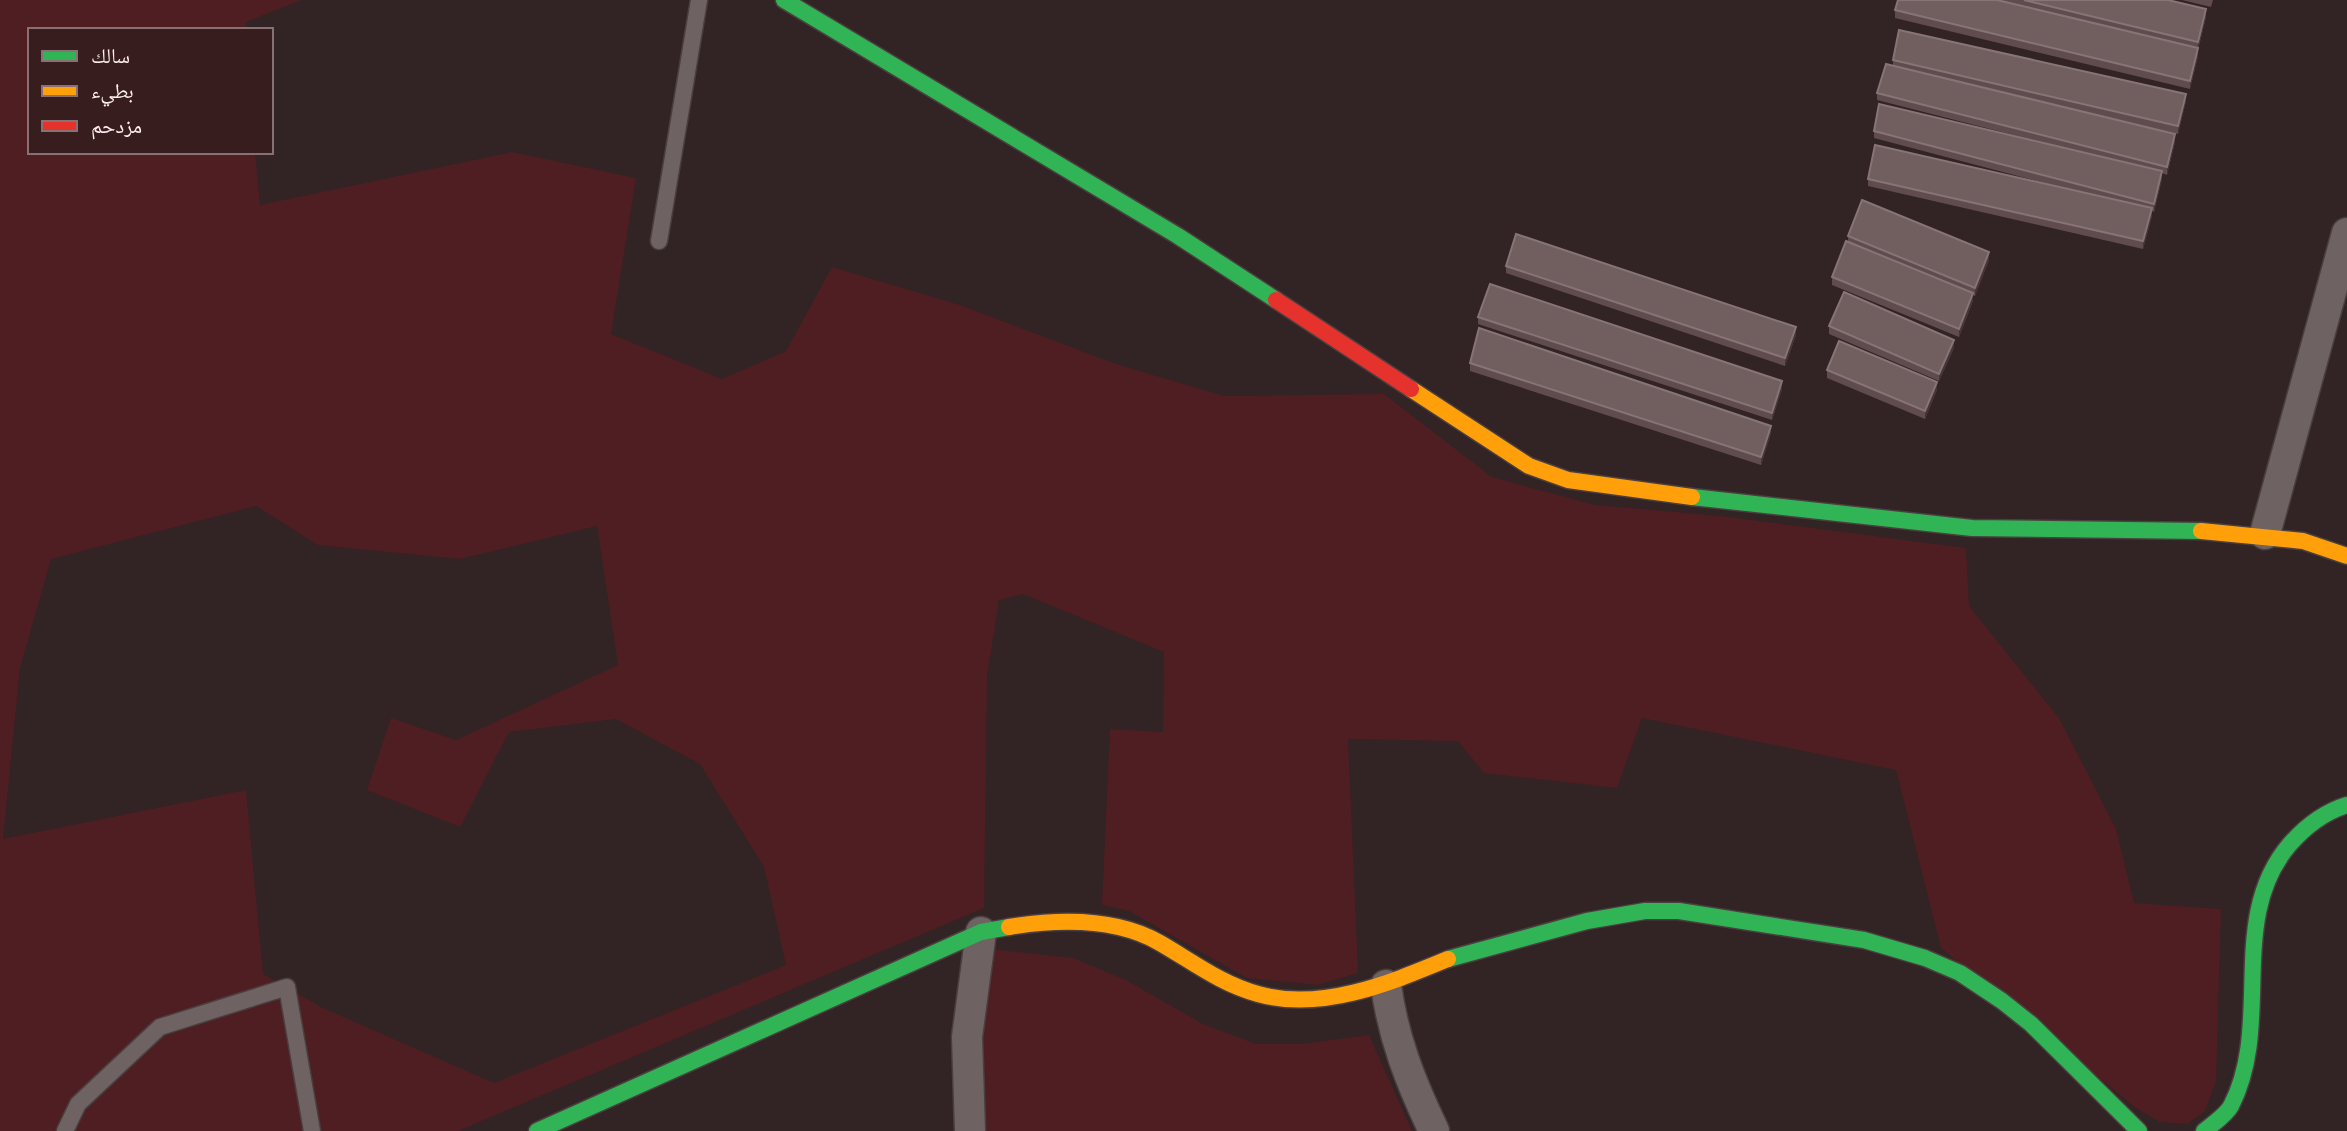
<svg xmlns="http://www.w3.org/2000/svg" width="2347" height="1131" font-family="Inter,'Noto Naskh Arabic',sans-serif">
  <style>
    .green { fill: #4e1e23; fill-rule: evenodd }
    .lines { fill: none; stroke-linecap: round; stroke-linejoin: round }
    .lane-casing { stroke: #4a3e3f; stroke-width: 19 }
    .street-casing { stroke: #4a3e3f; stroke-width: 33 }
    .fast-casing { stroke: #4a3e3f; stroke-width: 19 }
    .slow-casing { stroke: #4a3e3f; stroke-width: 19 }
    .jam-casing { stroke: #4a3e3f; stroke-width: 19 }
    .lane { stroke: #6e6262; stroke-width: 16 }
    .street { stroke: #6e6262; stroke-width: 30 }
    .fast { stroke: #30b455; stroke-width: 16 }
    .slow { stroke: #ff9f0a; stroke-width: 16 }
    .jam { stroke: #e5322d; stroke-width: 16 }
    .wall { fill: #604c4e }
    .shaded-wall { fill: #463436 }
    .building { fill: #715e5f; stroke: #877476; stroke-width: 2 }
  </style>
  <rect width="100%" height="100%" fill="#322324"/>
  <path class="green" d="M0 0H301L246 22V30H30V152H255L260 205 512 152 636 178 611 334 722 379 786 351 832 267 960 305 1116 364 1224 396 1384 394 1492 477 1595 505 1721 516 1966 548 1969 606 2059 718 2116 829 2134 903 2221 909 2216 1081 2205 1111 2187 1124 2160 1122 2136 1108 1941 948 1896 770 1642 718 1617 788 1484 773 1458 741 1348 739 1358 973 1318 985 1247 978 1129 911 1102 905 1110 729 1163 732 1164 652 1023 594 999 600 987 676 984 908 458 1131H0ZM256 506 318 545 460 559 597 526 618 665 456 740 391 718 367 790 460 827 509 732 616 719 700 764 764 867 786 965 494 1083 323 1008 263 974 246 790 3 839 20 668 51 559Z
    M990 949 1073 958 1126 980 1203 1024 1256 1044H1302L1369 1035 1412 1131H981L976 1030Z"/>
  <g class="lines">
    <g class="lane-casing">
      <path id="lane" d="M659 241 699 0
        M65 1131 78 1104 160 1027 287 987 312 1131"/>
    </g>
    <g class="street-casing">
      <path id="street" d="M2265 534 2347 233
        M1386 985C1393 1038 1411 1083 1434 1131
        M970 1131 967 1037 981 932"/>
    </g>
    <g class="fast-casing">
      <path id="fast" d="M784 0 1178 236 1276 300
        M1692 497 1972 528 2201 531
        M1448 959 1587 921 1645 911H1679L1864 940 1925 958 1960 973 2002 1001 2031 1024 2139 1131
        M537 1131 981 932 1009 927
        M2204 1131C2213 1124 2226 1115 2231 1106 2274 1023 2226 918 2290 844 2306 826 2324 812 2347 805"/>
    </g>
    <g class="slow-casing">
      <path id="slow" d="M1411 389 1529 466 1568 480 1692 497
        M2201 531 2303 541 2347 556
        M1009 927C1058 919 1115 917 1160 943 1193 962 1221 984 1258 994 1321 1012 1390 983 1448 959"/>
    </g>
    <g class="jam-casing">
      <path id="jam" d="M1276 300 1411 389"/>
    </g>
    <use href="#lane" class="lane"/>
    <use href="#street" class="street"/>
    <use href="#fast" class="fast"/>
    <use href="#slow" class="slow"/>
    <use href="#jam" class="jam"/>
  </g>
  <path class="wall" d="M1898 0H2168L2206 17 2198 50V56L2190 89 1895 18V10Z
    M2182 0H2213L2211 7Z
    M1893 60 2186 101 2178 134 2102 116 2175 142 2167 175 2162 173V179L2154 212 2152 211V216L2143 249 1868 186V179L2075 191 1874 138V131L2045 143 1877 100V93L1893 65Z
    M1848 236 1989 260 1975 296 1973 295V301L1959 337 1832 285V277L1848 241Z
    M1506 266 1796 335 1785 366 1506 273Z
    M1478 317 1782 389 1772 420 1478 324Z
    M1829 326 1954 348 1939 381 1829 334Z
    M1470 363 1771 433 1761 465 1470 371Z
    M1827 370 1937 390 1925 419 1827 378Z"/>
  <path class="shaded-wall" d="M2206 9V17L2198 50V42Z
    M2198 48V56L2190 89V81Z
    M2186 94V101L2178 134V126Z
    M2175 134V142L2167 175V167Z
    M2162 171V179L2154 212V204Z
    M2152 208V216L2143 249V241Z
    M1989 252V260L1975 296V288Z
    M1973 293V301L1959 337V329Z
    M1796 327V335L1785 366V358Z
    M1954 340V348L1939 381V374Z
    M1782 381V389L1772 420V413Z
    M1937 382V390L1925 419V411Z
    M1771 426V433L1761 465V457Z"/>
  <path class="building" d="M1898 0H1997L2198 48 2190 81 1895 10Z
    M2024 0H2168L2206 9 2198 42Z
    M1899 30 2186 94 2178 126 1893 60Z
    M1886 64 2175 134 2167 167 1877 93Z
    M1879 104 2162 171 2154 204 1874 131Z
    M1875 145 2152 208 2143 241 1868 179Z
    M1862 200 1989 252 1975 288 1848 236Z
    M1516 234 1796 327 1785 358 1506 266Z
    M1846 241 1973 293 1959 329 1832 277Z
    M1490 284 1782 381 1772 413 1478 317Z
    M1844 292 1954 340 1939 374 1829 326Z
    M1479 328 1771 426 1761 457 1470 363Z
    M1839 341 1937 382 1925 411 1827 370Z"/>
  <rect x="28" y="28" width="245" height="126" fill="#381d1f" stroke="#877172" stroke-width="2"/>
  <rect x="42" y="51" width="35" height="10" fill="#30b455" stroke="#877172" stroke-width="2"/>
  <text x="91" y="63" font-size="21" fill="#feeeef">سالك</text>
  <rect x="42" y="86" width="35" height="10" fill="#ff9f0a" stroke="#877172" stroke-width="2"/>
  <text x="91" y="98" font-size="21" fill="#feeeef">بطيء</text>
  <rect x="42" y="121" width="35" height="10" fill="#e5322d" stroke="#877172" stroke-width="2"/>
  <text x="91" y="133" font-size="21" fill="#feeeef">مزدحم</text>
</svg>
